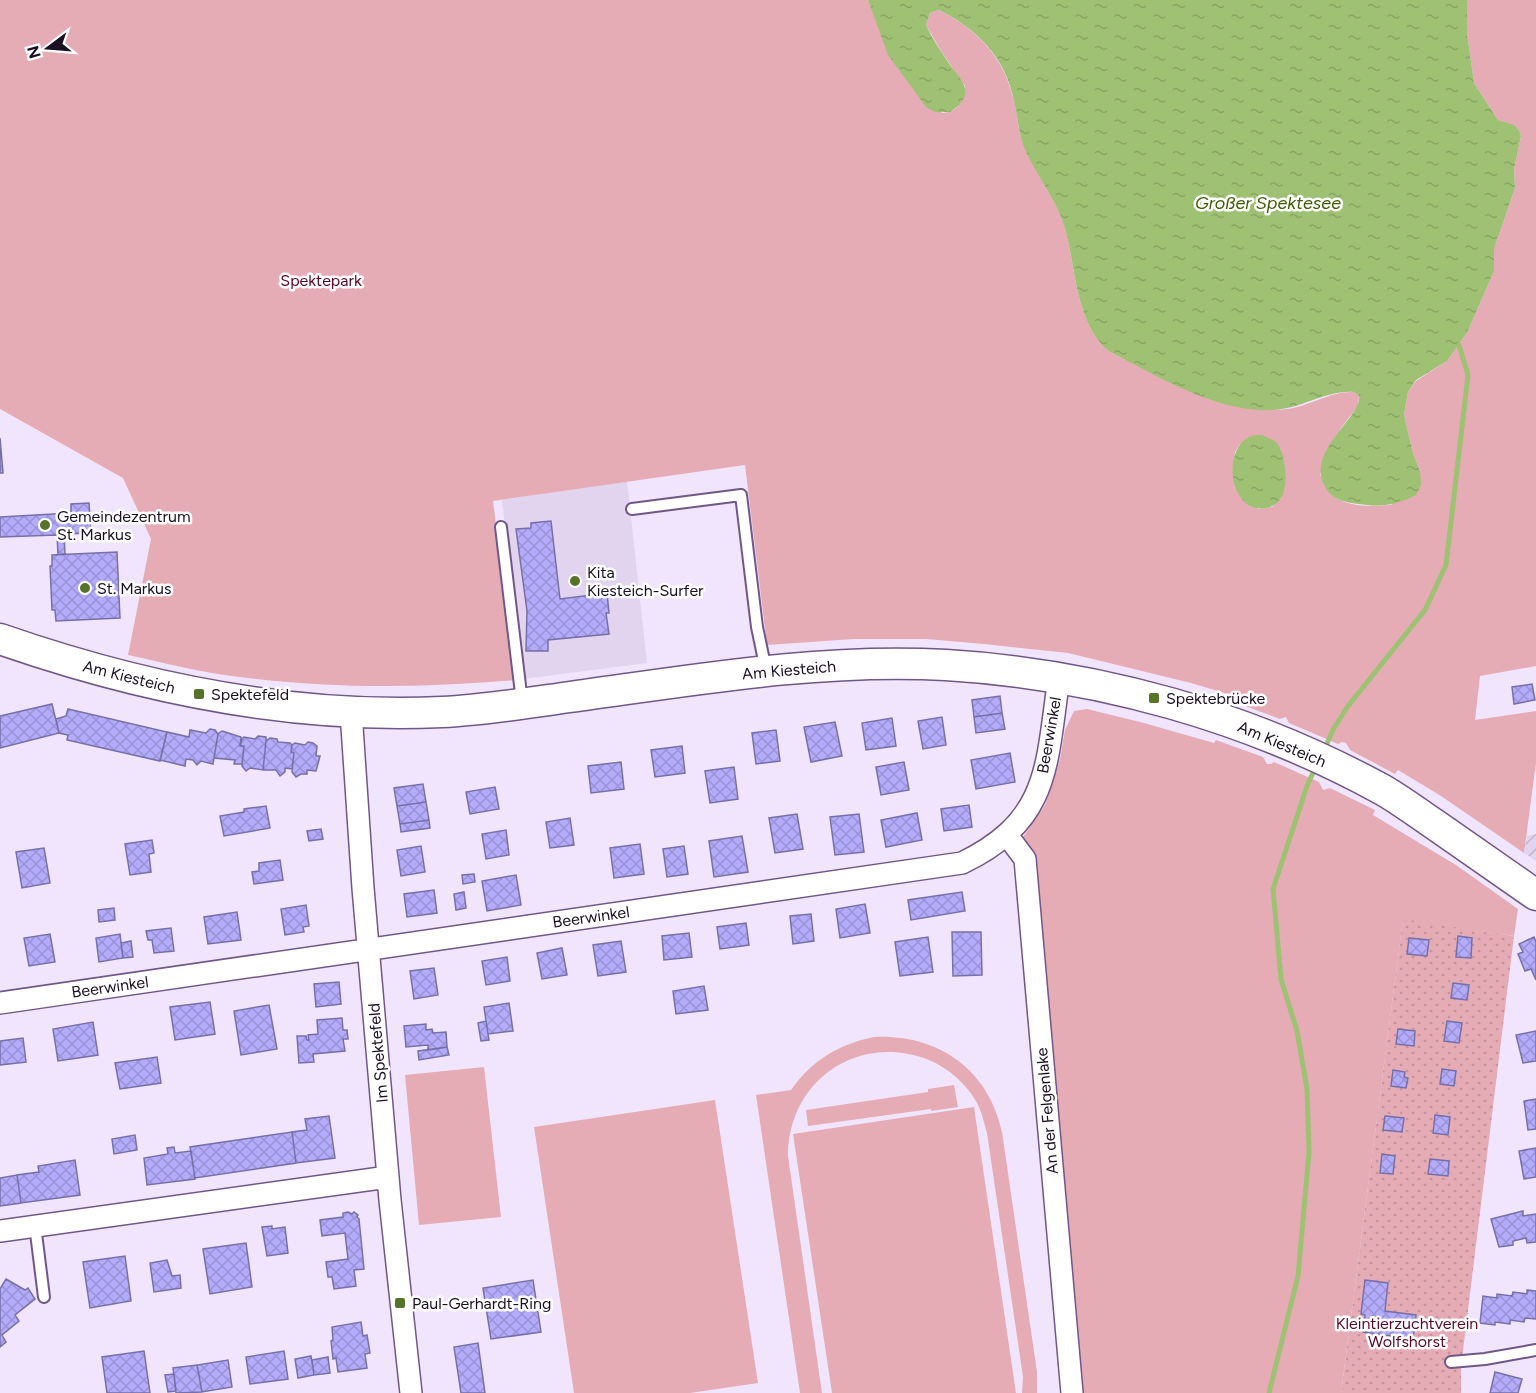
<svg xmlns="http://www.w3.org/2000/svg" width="1536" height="1393" font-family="Figtree,sans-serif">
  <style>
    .built { fill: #e2d4ee }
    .industrial { fill: url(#industrial-furrows) }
    .park { fill: #e6acb5; fill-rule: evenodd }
    .garden { fill: url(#garden-dots) }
    .water { fill: url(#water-ripples) }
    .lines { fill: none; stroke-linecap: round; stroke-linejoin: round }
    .stream { stroke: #9ec173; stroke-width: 5 }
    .building { fill: url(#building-cross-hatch); stroke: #7770a8; stroke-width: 1.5 }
    .lane-casing { stroke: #715688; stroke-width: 14 }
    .street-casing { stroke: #715688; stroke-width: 24 }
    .secondary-casing { stroke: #715688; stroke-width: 33 }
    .lane { stroke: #fff; stroke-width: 10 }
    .street { stroke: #fff; stroke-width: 21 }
    .secondary { stroke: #fff; stroke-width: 30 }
    .poi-dot { fill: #557329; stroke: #fff; stroke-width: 2 }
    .labels { text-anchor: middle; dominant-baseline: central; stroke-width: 5; stroke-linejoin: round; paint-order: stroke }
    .park-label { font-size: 16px; fill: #5a0824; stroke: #fff }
    .poi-label { font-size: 16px; fill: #1a0f23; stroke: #fff; text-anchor: start }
    .street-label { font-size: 16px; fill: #1a0f23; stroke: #fff }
    .water-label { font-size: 18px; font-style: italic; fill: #3e5c02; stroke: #fff }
  </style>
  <defs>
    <pattern id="industrial-furrows" width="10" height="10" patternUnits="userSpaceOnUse" patternTransform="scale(1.5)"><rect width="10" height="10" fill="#e2d4ee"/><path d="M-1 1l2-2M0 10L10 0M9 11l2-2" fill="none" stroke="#c1b5cc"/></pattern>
    <pattern id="garden-dots" width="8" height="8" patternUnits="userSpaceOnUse" patternTransform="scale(1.5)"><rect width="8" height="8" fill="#e6acb5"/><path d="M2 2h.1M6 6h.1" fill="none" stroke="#c5939b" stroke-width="1.8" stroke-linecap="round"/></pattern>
    <pattern id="water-ripples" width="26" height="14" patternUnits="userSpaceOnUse" patternTransform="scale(1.5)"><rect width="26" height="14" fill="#9ec173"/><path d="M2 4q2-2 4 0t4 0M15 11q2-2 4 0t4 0" fill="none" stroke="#88a563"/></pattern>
    <pattern id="building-cross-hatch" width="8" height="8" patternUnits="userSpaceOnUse" patternTransform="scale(1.5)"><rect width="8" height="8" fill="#b4abfa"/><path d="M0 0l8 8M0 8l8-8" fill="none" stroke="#9a92d6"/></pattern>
  </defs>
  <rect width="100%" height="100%" fill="#f1e5fd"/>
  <path class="built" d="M627 480 647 663 523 679 502 500Z"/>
  <path class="industrial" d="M1536 834V861L1524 853 1527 836Z"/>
  <path class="park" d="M0 0H868L876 18 942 113C957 112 966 101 965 86L941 51 926 25 930 13 939 10C976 29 1003 56 1013 97 1017 110 1017 124 1021 137 1033 171 1059 200 1067 236 1076 275 1077 325 1110 352 1165 379 1224 416 1287 409 1310 406 1330 391 1354 392L1359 396 1358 406 1341 428 1320 474C1330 508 1360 507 1391 505L1420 471 1413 453 1404 415 1408 392 1416 381 1447 361 1467 333 1494 271V249L1515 188 1514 169 1521 136 1519 130 1514 126 1498 120 1474 83 1467 33V0H1536V666L1480 676 1475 720 1536 711V763L1524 853 1441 796 1398 770 1395 774 1350 750 1346 743 1342 742 1338 744 1289 723 1286 717 1280 719 1229 700 1231 695 1191 683 1068 653 984 644 926 639H854L767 645 745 465 493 501 516 680C422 688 333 689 240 677 203 673 165 663 128 655L151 539 123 478 0 409ZM1240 444 1282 497 1272 507 1258 509 1233 467 1235 452Z
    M1087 709 1144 723 1214 743 1216 740 1263 757 1267 764H1271L1274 762 1319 782 1323 790 1330 788 1375 810 1373 815 1456 865 1518 909 1514 936 1403 920 1341 1393H1081L1034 865 1023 837 1045 805 1060 759 1065 730 1074 711Z
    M874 1037C937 1034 988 1068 1002 1132L1037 1372V1393H1022L1023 1377 987 1133C984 1123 982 1112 977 1103 967 1084 948 1068 929 1060 858 1032 788 1081 788 1156L822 1393H800L756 1095 791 1090C811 1061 839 1044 874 1037Z
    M484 1067 501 1217 419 1225 405 1075Z
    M954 1085 958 1107 931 1111V1109L808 1126 806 1110 928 1092V1089Z
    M715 1100 758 1383 690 1393H574L534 1127Z
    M974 1107 1016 1393H832L793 1134Z"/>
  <path class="garden" d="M1403 919 1514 936 1461 1367V1393H1341Z"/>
  <path class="water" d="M868 0H1467V33L1474 83 1498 120 1514 125 1519 130 1521 136 1514 169 1515 188 1494 249V271L1467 333 1447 361 1416 380 1408 392 1404 415 1413 453 1420 471 1421 485 1416 495C1401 503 1385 507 1368 505 1350 503 1333 503 1324 485 1306 451 1363 416 1359 396L1354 392C1326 390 1301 409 1274 410 1216 413 1160 377 1110 352 1077 326 1076 274 1067 236 1060 205 1041 182 1027 154 1019 139 1018 118 1014 101 1006 58 977 29 939 10L930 13 926 25C932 38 940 50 948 62 962 81 978 94 950 112H935L926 107 888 55Z
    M1262 435C1266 437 1271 439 1275 441 1286 451 1289 486 1281 498 1277 504 1272 507 1266 508 1230 515 1221 451 1249 437 1253 435 1258 435 1262 435Z"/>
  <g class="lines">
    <path class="stream" d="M1324 750 1334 728 1348 706 1425 610 1446 565 1468 375 1459 345
      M1269 1393 1298 1276 1309 1152 1307 1089 1297 1031 1281 979 1273 889 1307 786 1316 766"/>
  </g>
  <path class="building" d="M0 438 3 473H0Z
    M89 503 91 533 64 534 65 554 58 555 57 535 0 537V517L71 513V504Z
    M551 521 560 599 607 593 609 613H606L609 634 548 640V651H526L527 611 516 529 531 528V523Z
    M117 552 120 618 56 621 55 610H52L50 566H52V555Z
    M1532 684 1535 700 1514 704 1512 687Z
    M1000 696 1002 713 974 717 972 700Z
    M52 704 59 733 0 748V716Z
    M68 709 167 732 160 761 67 740 68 735 59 733 56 719 66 716Z
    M1002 713 1005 729 976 733 974 717Z
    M942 717 946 745 923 749 918 721Z
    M892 718 896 746 866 750 862 723Z
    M835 722 842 756 811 762 804 727Z
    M210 729 215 730 218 734 213 764 201 761 197 765 193 760 186 759 185 766 160 760 167 732 189 737 190 730 206 733Z
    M776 730 780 761 756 764 752 733Z
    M222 731 241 737 240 746H244L242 764H234L235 760 214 758 218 734Z
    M258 736 266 737V741L263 770 250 768 246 771 242 766 244 746H240L242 739 244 737 255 739Z
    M270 738 277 739 278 742 290 743 292 745 291 752 294 753 292 769 285 768V772L280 776 276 770H263L266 741Z
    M308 742 313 743 317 746 316 756H320L316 771 307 770V774H301L296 777 292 772 294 753 291 752 292 745 295 743 305 745Z
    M682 746 685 773 655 777 651 750Z
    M1010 753 1015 782 976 789 971 760Z
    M621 762 624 789 591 793 588 766Z
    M904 762 909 790 881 795 876 767Z
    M734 767 738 799 710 803 705 771Z
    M423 784 426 802 397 806 394 788Z
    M495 787 499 809 470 814 466 792Z
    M426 802 429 820 400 824 397 806Z
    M969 805 972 827 944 831 941 809Z
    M266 806 270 828 224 836 220 816 244 812V809Z
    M917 813 922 840 886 847 881 820Z
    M797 814 803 849 775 853 769 818Z
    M859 814 864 852 835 855 830 817Z
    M570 818 574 845 550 848 546 822Z
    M429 820 430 828 401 832 400 824Z
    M321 829 323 839 309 841 307 831Z
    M506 830 509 855 486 859 482 834Z
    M742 836 748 872 714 877 709 841Z
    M152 840 154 853 149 854 151 872 130 875 125 844Z
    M640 844 644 874 614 878 610 848Z
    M421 846 425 872 401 876 397 850Z
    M684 846 688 874 667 877 663 849Z
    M44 848 50 883 22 888 16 852Z
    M280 860 283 880 254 884 252 872 259 871V863Z
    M474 874 475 882 463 884 462 875Z
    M516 875 521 905 487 911 482 881Z
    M434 890 437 913 407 917 404 894Z
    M464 892 466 908 456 910 454 894Z
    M962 892 965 911 911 920 908 900Z
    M865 904 870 933 840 938 836 909Z
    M306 905 309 926 303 927 304 932 285 935 281 909Z
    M114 908 115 920 99 922 98 910Z
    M237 912 241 940 208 944 204 917Z
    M811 914 814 941 793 944 790 916Z
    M746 923 749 945 720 949 717 927Z
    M171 928 174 951 154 953 152 940H148L146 931Z
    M952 932H981L982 975 953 976Z
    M689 933 692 957 664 960 662 936Z
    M50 934 55 962 29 966 24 938Z
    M120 934 123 958 99 962 96 938Z
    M1458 936 1472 938 1471 958 1456 957Z
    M928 937 933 972 900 976 895 942Z
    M1534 937 1536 942V980L1531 969 1525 971 1518 954 1523 952 1519 944Z
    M1409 938 1429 940 1427 956 1407 954Z
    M131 941 133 957 123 958 121 943Z
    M621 941 626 972 598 976 593 945Z
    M562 948 567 975 542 979 537 953Z
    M507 957 510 981 486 985 482 961Z
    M434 968 438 995 414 999 410 971Z
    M339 982 341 1004 316 1007 314 984Z
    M1453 983 1469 985 1467 1000 1451 998Z
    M704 986 708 1010 676 1014 673 991Z
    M210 1002 215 1034 175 1040 170 1007Z
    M509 1003 513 1031 488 1034 484 1007Z
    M269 1005 277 1049 241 1055 234 1011Z
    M342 1018 343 1030H347L348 1039H343L345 1051 313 1054 314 1062 299 1063 297 1036H306L307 1040H309L308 1035 318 1034 317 1020Z
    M486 1021 489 1040 481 1041 478 1023Z
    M1447 1021 1462 1023 1459 1043 1444 1041Z
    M93 1022 98 1055 58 1061 53 1029Z
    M426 1024V1030L432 1029 433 1033 446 1032 447 1047 428 1050V1045L406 1047 404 1026Z
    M1398 1029 1415 1031 1414 1046 1396 1044Z
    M1536 1031V1061L1523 1063 1516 1035Z
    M23 1038 26 1062 0 1065V1041Z
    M447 1047 449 1055 419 1060 418 1051Z
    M157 1057 161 1083 120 1089 115 1063Z
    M1442 1069 1456 1071 1454 1086 1440 1084Z
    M1393 1070 1405 1072 1404 1077 1408 1078 1406 1088 1391 1086Z
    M1536 1099V1129L1528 1130 1524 1101Z
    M1435 1115 1450 1117 1448 1135 1433 1133Z
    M329 1116 335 1158 296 1163 292 1132 307 1130 305 1119Z
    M1385 1116 1404 1118 1402 1132 1383 1130Z
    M292 1132 296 1163 195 1178 190 1147Z
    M135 1135 137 1150 114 1154 112 1139Z
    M174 1147 175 1153 191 1151 195 1179 147 1185 144 1158 168 1154 167 1148Z
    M1536 1148V1177L1524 1179 1519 1151Z
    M1382 1154 1395 1156 1393 1174 1380 1173Z
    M1430 1159 1449 1161 1448 1176 1428 1174Z
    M75 1160 80 1195 21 1203 17 1175 39 1172 38 1166Z
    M17 1175 21 1203 0 1206V1178Z
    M1523 1211V1216L1536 1214V1242L1527 1243 1526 1238 1513 1241V1245L1499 1247 1491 1219Z
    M348 1212 352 1214 354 1212 358 1215 357 1217 359 1219 364 1269 354 1270 356 1286 334 1289 332 1277H328L326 1262 348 1259 345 1233 322 1236 320 1220 343 1217V1213Z
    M272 1226V1229L285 1227 288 1253 267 1256 262 1227Z
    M246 1243 252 1287 210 1294 203 1249Z
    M125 1256 131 1301 90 1308 83 1262Z
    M167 1260 172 1276 180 1275 181 1288 154 1292 150 1263Z
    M6 1279 25 1290 28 1288 35 1299 15 1315 19 1321 2 1335 6 1342 0 1347V1289Z
    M533 1280 541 1332 491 1339 483 1288Z
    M1365 1280 1388 1283 1385 1311 1416 1315 1413 1339 1363 1332 1365 1315 1361 1314Z
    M1527 1290 1536 1291V1319L1525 1318 1524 1322 1510 1320V1324L1495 1322V1325L1480 1323 1483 1296 1497 1298V1294L1512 1296 1513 1292 1527 1294Z
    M361 1322 363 1336 367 1335 370 1353 365 1354 367 1368 338 1372 336 1358 333 1359 331 1341 333 1340 332 1327Z
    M478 1343 485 1393H461L454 1347Z
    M144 1351 150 1393H107L102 1357Z
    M284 1351 288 1379 250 1384 246 1357Z
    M311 1356 314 1375 298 1378 295 1359Z
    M328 1357 330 1373 314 1375 312 1360Z
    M228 1360 232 1387 202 1392 197 1365Z
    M197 1365 202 1392 176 1393 173 1368Z
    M1495 1372 1522 1379 1518 1393H1490Z
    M174 1374 176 1391 168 1392 165 1375Z"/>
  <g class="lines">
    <g class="lane-casing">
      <path id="lane" d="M632 509 741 495 757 627 766 670
        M501 527 522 702
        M35 1225 44 1297
        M1451 1362 1485 1359 1536 1350"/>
    </g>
    <g class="street-casing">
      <path id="street" d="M351 712 363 888 390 1200 411 1393
        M1007 835 1025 859 1072 1393
        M0 1003 962 863C1051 820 1046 765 1059 678
        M0 1231 388 1177"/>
    </g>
    <g class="secondary-casing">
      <path id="secondary" d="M0 639C141 688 292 719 442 712 484 710 527 703 570 697 694 680 820 658 946 665 1098 674 1250 717 1383 790 1402 801 1419 814 1437 826 1470 849 1503 872 1536 895"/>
    </g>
    <use href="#lane" class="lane"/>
    <use href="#street" class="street"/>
    <use href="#secondary" class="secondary"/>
  </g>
  <g class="poi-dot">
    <circle cx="45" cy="525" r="6"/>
    <circle cx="575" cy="581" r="6"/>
    <circle cx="85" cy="588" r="6"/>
    <rect x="193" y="688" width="12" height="12" rx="3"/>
    <rect x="1148" y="692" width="12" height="12" rx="3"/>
    <rect x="394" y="1297" width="12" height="12" rx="3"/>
  </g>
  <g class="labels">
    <g class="park-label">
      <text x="321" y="280">Spektepark</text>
      <text x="1407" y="1323">Kleintierzuchtverein<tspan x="1407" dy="18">Wolfshorst</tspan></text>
    </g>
    <g class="poi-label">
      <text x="57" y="516">Gemeindezentrum<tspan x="57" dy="18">St. Markus</tspan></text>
      <text x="587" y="572">Kita<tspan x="587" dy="18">Kiesteich-Surfer</tspan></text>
      <text x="97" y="588">St. Markus</text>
      <text x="211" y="694">Spektefeld</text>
      <text x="1166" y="698">Spektebrücke</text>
      <text x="412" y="1303">Paul-Gerhardt-Ring</text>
    </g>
    <g class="street-label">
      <text transform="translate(789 670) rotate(-5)">Am Kiesteich</text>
      <text transform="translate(129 677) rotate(14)">Am Kiesteich</text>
      <text transform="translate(1049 735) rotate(-80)">Beerwinkel</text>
      <text transform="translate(1282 744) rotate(23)">Am Kiesteich</text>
      <text transform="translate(591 917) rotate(-8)">Beerwinkel</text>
      <text transform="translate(110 987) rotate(-8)">Beerwinkel</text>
      <text transform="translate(378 1053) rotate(-95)">Im Spektefeld</text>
      <text transform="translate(1047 1111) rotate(-95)">An der Felgenlake</text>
    </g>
    <g class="water-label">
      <text x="1268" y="203">Großer Spektesee</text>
    </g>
  </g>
  <g transform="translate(48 48) rotate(254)" stroke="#ffffff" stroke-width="4.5" paint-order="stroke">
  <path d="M0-4.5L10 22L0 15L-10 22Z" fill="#1a0f23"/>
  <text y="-9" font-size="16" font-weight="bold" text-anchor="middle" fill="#1a0f23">N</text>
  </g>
</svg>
